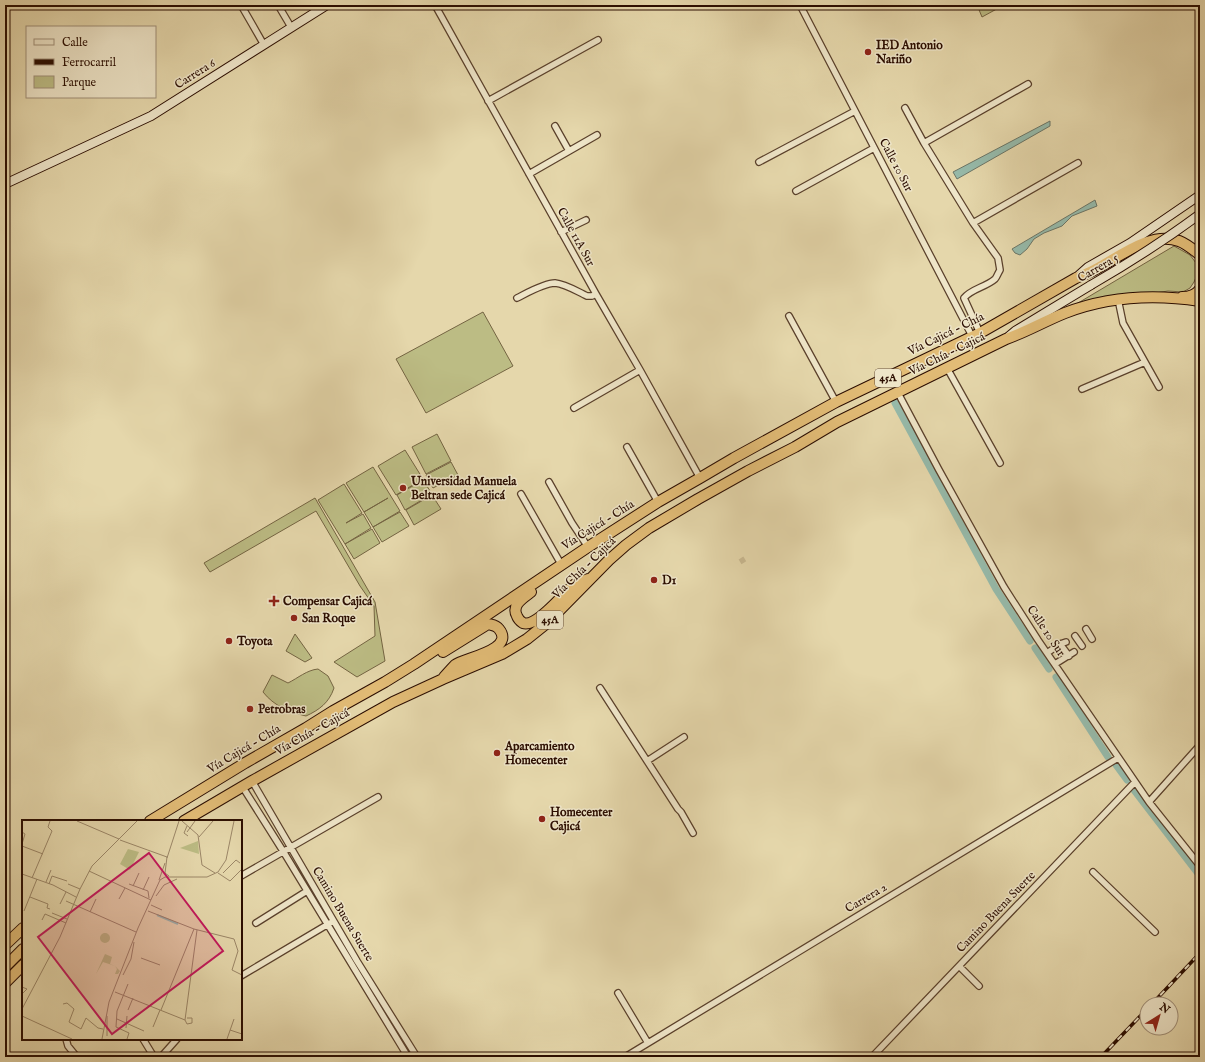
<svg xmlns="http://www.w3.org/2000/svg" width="1205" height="1062" font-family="'IM FELL English',serif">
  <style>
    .green { fill: #bcbc84; stroke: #746442 }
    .water { fill: #96baaa; stroke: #6b7566 }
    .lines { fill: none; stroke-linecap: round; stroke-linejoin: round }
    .canal { stroke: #96baaa; stroke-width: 7 }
    .street-tunnel { stroke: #c9b991; stroke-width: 5.5; stroke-dasharray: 5.5 3; stroke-linecap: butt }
    .street-casing { stroke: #5a402b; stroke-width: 8 }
    .secondary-casing { stroke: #2b0d00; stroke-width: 10 }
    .highway-casing { stroke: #2b0d00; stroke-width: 12 }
    .street { stroke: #eee5c8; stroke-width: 5.5 }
    .secondary { stroke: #eee5c8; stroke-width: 8 }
    .highway { stroke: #e2bc76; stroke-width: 10 }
    .rail-casing { stroke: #2b0d00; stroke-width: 3.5 }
    .rail { stroke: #eee5c8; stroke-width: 2; stroke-dasharray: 6; stroke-linecap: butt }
    .secondary-bridge-casing { stroke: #2b0d00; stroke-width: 10; stroke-linecap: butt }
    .secondary-bridge { stroke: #eee5c8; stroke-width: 8 }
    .poi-dot { fill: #8f2418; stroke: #eee5c8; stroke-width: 1.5 }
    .labels { text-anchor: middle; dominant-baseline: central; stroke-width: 3; stroke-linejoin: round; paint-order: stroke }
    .shield { fill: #eee5c8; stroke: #664e3c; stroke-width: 1 }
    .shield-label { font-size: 11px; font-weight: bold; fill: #2b0d00 }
    .poi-label { font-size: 12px; font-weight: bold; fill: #2b0d00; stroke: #eee5c8; text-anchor: start }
    .street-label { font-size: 12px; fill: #2b0d00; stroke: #eee5c8 }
    .inset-river { fill: none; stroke: #96baaa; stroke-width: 2 }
    .inset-road { fill: none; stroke: #9b8667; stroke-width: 1 }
    .view { fill: #c2185b; fill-opacity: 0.15; stroke: #c2185b; stroke-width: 2 }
    .inset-edge { fill: none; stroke: #2b0d00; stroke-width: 2 }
  </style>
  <rect width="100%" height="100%" fill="#e5d7ab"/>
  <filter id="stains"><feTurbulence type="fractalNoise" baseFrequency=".005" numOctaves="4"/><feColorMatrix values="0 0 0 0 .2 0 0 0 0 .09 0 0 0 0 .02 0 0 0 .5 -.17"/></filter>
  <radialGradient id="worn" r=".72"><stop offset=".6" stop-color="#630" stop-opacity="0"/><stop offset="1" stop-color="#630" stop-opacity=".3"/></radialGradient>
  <path class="green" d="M977 5H1004L982 17Z
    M1174 246 1190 255 1196 263 1198 273 1194 282 1190 288 1183 292 1168 291 1073 306Z
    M483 312 513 366 426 413 396 359Z
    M437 434 451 461 426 474 412 447Z
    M405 450 423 479 396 495 378 466Z
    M451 462 458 475 433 488 426 475Z
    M373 467 400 511 373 527 364 512 388 498 364 512 346 483Z
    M423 480 432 494 405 510 397 495Z
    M344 484 362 513 346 523 363 514 371 528 345 544 318 500Z
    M432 495 441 509 414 525 406 510Z
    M315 498 375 602 385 661 357 677 334 662 375 636 374 606 360 586 316 511 210 572 204 563Z
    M400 512 409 526 382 542 373 527Z
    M372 529 380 543 354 559 345 544Z
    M295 634 312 658 305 662 286 651Z
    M318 669 328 676 334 688C329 703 319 710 306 716 289 712 274 706 263 692L272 675 288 683C298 678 307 670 318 669Z"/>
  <path class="water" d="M1050 121V126L957 179 953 172Z
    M1095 200 1097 206 1072 216 1062 226 1044 233 1034 239 1027 249 1020 255 1015 253 1012 249Z"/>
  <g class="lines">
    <path class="canal" d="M895 403 996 589 1030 641
      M1035 648 1049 669
      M1056 677 1108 757
      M1116 765 1127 780
      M1134 790 1200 876"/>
    <path class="street-tunnel" d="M741 558 744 563"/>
    <g class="street-casing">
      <path id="street" d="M241 5 252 24 264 45
        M278 5 291 27
        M435 5 596 294 640 370 700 478
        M800 5 972 336
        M488 101 598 40
        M905 108 924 143 973 223 998 258 1000 270C998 273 997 277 995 279 986 287 971 289 964 298L980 333
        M555 126 569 151
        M924 143 1028 84
        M759 162 855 111
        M529 174 597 135
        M796 191 874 148
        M973 223 1078 163
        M561 232 586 220
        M517 298C527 293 544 283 555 283 566 284 578 292 587 296H592L596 294
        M1118 299 1123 323 1159 387
        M789 316 836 402
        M947 368 1000 463
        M1082 389 1145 362
        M898 393 939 470 1004 587 1038 640 1149 802 1200 866
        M574 408 640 370
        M627 447 658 502
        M549 482 572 523 588 547
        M521 494 561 564
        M1086 629 1092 639
        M1075 636 1082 646
        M1060 644 1069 656
        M1047 653 1060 644 1066 642
        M1055 664 1074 652
        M600 688 678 809 681 812 693 833
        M647 761 684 737
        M252 781 357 961 417 1057
        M242 786 283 851 408 1057
        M1149 802 1200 745
        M1093 872 1155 932
        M241 876 378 797
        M256 923 307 891
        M959 966 979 986
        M241 976 330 923
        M618 993 648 1043
        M66 1039 68 1046 77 1057
        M143 1039 154 1057
        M161 1057 177 1039
        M625 1057 1118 758
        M872 1057 1135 782"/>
    </g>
    <g class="secondary-casing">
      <path id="secondary" d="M5 184 151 116 327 5
        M1079 275 1088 267 1130 243 1200 195
        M1009 336 1015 331 1091 285"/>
    </g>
    <g class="highway-casing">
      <path id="highway" d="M1182 297C1189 297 1196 295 1200 289
        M531 592C523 598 511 605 517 616 518 619 520 621 523 623 537 628 563 593 574 585 577 582 584 581 588 579
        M443 652 488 624C492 625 496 625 499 629 516 650 464 658 455 665 451 669 447 674 444 677
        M150 821 245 763 306 728 333 711 385 682 414 664 588 547 658 502 700 478 734 458 836 402 980 333 1076 278C1081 276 1086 274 1090 272 1116 260 1149 230 1179 241 1187 244 1194 250 1200 255
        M184 821 252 781 393 702 443 679 502 654 527 639 547 623 609 560 626 545 649 528 698 499 748 471 795 447 837 422 1006 339C1026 332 1045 321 1065 313 1109 296 1154 294 1200 301
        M5 945 23 928
        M5 967 23 949
        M5 983 23 965"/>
    </g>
    <use href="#street" class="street"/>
    <use href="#secondary" class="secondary"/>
    <use href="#highway" class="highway"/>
    <g class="rail-casing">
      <path id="rail" d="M1152 1004 1200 953
        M1101 1057 1147 1009"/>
    </g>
    <use href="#rail" class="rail"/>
    <g class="secondary-bridge-casing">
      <path id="secondary-bridge" d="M1091 285C1129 263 1165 240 1200 214"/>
    </g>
    <use href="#secondary-bridge" class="secondary-bridge"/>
  </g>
  <g class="poi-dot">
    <circle cx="868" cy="52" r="4"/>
    <circle cx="403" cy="488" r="4"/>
    <circle cx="654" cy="580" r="4"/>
    <path d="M272 595h4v4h4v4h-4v4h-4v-4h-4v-4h4z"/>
    <circle cx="294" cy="618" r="4"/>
    <circle cx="229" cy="641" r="4"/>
    <circle cx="250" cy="709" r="4"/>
    <circle cx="497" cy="753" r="4"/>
    <circle cx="542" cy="819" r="4"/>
  </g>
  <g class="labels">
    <g class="shield">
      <rect x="875" y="369" width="26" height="18" rx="3"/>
      <rect x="537" y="611" width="26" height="18" rx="3"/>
    </g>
    <g class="shield-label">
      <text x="888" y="378">45A</text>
      <text x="550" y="620">45A</text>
    </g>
    <g class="poi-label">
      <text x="876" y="45">IED Antonio<tspan x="876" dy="14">Nariño</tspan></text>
      <text x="411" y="481">Universidad Manuela<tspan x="411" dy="14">Beltran sede Cajicá</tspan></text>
      <text x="662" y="580">D1</text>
      <text x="283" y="601">Compensar Cajicá</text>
      <text x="302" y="618">San Roque</text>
      <text x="237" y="641">Toyota</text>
      <text x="258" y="709">Petrobras</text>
      <text x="505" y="746">Aparcamiento<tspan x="505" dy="14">Homecenter</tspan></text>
      <text x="550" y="812">Homecenter<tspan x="550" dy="14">Cajicá</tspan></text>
    </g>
    <g class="street-label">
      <text transform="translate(195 74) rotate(-32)">Carrera 6</text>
      <text transform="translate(896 165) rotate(62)">Calle 10 Sur</text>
      <text transform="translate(576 237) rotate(61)">Calle 11A Sur</text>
      <text transform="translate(1098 268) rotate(-30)">Carrera 5</text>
      <text transform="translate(946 334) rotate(-26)">Vía Cajicá - Chía</text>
      <text transform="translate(947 354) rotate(-26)">Vía Chía - Cajicá</text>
      <text transform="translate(598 525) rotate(-32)">Vía Cajicá - Chía</text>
      <text transform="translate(584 568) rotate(-44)">Vía Chía - Cajicá</text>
      <text transform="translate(1046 631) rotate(56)">Calle 10 Sur</text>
      <text transform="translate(312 732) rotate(-29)">Vía Chía - Cajicá</text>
      <text transform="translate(244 749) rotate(-31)">Vía Cajicá - Chía</text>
      <text transform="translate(866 898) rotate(-31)">Carrera 2</text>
      <text transform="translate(996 912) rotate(-46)">Camino Buena Suerte</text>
      <text transform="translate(343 914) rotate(59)">Camino Buena Suerte</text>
    </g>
  </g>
  <g transform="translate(22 820)">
    <rect width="220" height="220" fill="#e5d7ab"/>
    <path d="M176 21 177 34 158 28ZM106 29 117 32 108 50 98 44ZM78 118a5 5 0 1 1 10 0a5 5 0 1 1-10 0ZM83 134 90 137 88 144 93 146 98 151 96 154H93L95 149 93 146 81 142 74 154Z" fill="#bcbc84"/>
    <path class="inset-river" d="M135 95 156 104"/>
    <path class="inset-road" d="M55 1 97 19M160 1 176 15 180 45 193 53M165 6 162 13 166 16M0 12 3 14 0 24M165 12 173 1M177 17 191 1M98 20 145 37M0 26 21 34M145 37 143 53 147 56M145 38 157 1M67 51 129 80M196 53 208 61 220 49M201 53 214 40 218 43M0 54 31 65 54 77M10 58 30 11 26 7 28 1M137 60 143 43M24 62 29 50M27 64 30 56 45 61M46 64 58 69M107 64 126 71 127 78M111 66 117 53M121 70 127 57M134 76 142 65 155 59M8 77 26 84 25 88 28 89M97 79 103 68M44 81 114 112M38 84 44 72M129 85 140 90M2 91 15 59M126 91 172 109 212 119 216 131 210 150 220 155M68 92 74 79M30 93 45 99M20 100 23 94 44 103M119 138 138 145M101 155 109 139 112 122M93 172 163 200M0 174 5 169 0 167M41 184 45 183 52 189 47 202 59 209 64 198 76 208 81 209M0 189 38 117 58 69 70 46 115 1M106 190 111 178M139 190 172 109M0 196 50 219M85 196V216M95 199 122 211M163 200 175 110M163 200 165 204 170 203V198H165M131 207 138 190M104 208 105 196M208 210 220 214M80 219 87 182 116 108 138 60 143 57H185L196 52 204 40 212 1M105 219 107 213 94 207 95 191 106 164M205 219 212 199"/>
    <path class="view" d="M127 33 201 131 90 214 16 117Z"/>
    <rect width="220" height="220" class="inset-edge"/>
  </g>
  <rect width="1205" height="1062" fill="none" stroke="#e5d7ab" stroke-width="20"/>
  <rect x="6" y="6" width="1193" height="1050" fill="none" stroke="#2b0d00" stroke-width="2"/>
  <rect x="10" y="10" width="1185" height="1042" fill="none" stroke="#2b0d00"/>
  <rect x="26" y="26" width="130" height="72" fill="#eee5c8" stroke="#a08f78"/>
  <rect x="34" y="39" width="20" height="6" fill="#eee5c8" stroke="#a08f78"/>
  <text x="62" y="46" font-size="12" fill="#2b0d00">Calle</text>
  <rect x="34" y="59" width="20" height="6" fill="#2b0d00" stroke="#a08f78"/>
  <text x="62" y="66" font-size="12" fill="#2b0d00">Ferrocarril</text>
  <rect x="34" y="76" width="20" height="12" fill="#bcbc84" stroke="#a08f78"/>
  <text x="62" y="86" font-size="12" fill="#2b0d00">Parque</text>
  <g transform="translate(1159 1016) rotate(37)"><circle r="19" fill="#eee5c8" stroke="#a08f78"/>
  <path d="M0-3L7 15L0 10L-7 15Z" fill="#8f2418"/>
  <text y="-6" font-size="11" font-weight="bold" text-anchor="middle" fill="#2b0d00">N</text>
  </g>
  <rect width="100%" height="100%" filter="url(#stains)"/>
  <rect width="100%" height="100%" fill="url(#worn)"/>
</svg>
